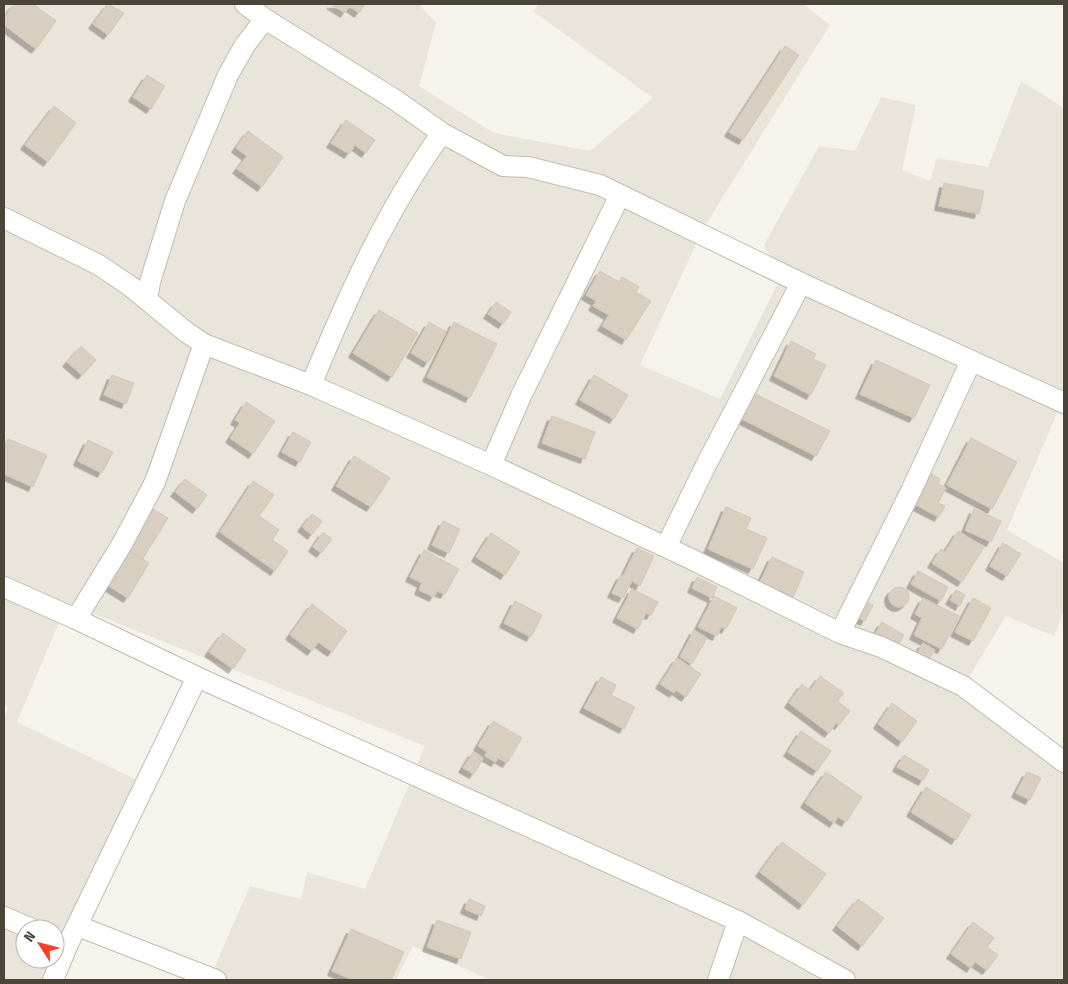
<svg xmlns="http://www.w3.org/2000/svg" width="1068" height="984" font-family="'Fira Sans Condensed',sans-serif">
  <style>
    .residential { fill: #eae5da }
    .building { fill: #d8cfc1; stroke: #d3c7b4; filter: url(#shadow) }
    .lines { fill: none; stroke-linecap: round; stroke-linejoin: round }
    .minor-casing { stroke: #c2bbae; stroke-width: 22 }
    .minor { stroke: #fff; stroke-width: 20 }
  </style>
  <defs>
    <filter id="shadow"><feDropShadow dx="-4.5" dy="4.5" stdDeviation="0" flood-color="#0004"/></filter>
  </defs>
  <rect width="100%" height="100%" fill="#f6f3ec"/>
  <path class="residential" d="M4 4H419L436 23 419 86 494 133 590 151 653 98 533 11 539 4H803L830 25 703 229 640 365 720 399 781 277 764 245 819 146 855 151 881 97 916 105 902 170 930 181 937 158 988 167 1021 81 1064 108V397L1007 530 1064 563V610L1054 636 1006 616 968 679 1064 749V980H491L413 946 396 980H209L250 886 301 899 307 872 365 889 425 746 67 603 17 722 137 780 55 957V929H25V959H54L44 980H4V718L8 707 4 704Z"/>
  <path class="building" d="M14 4H33L56 21 36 49 4 25V18Z
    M108 4 124 13 108 35 93 24Z
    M331 4H365L359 13 349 6 345 13Z
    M785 46 799 55 743 140 729 132Z
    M147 75 165 86 151 109 133 97Z
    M54 106 76 123 48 162 25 145Z
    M346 120 375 140 366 153 355 145 349 154 331 143Z
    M248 131 283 157 262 187 237 169 247 156 236 148Z
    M944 183 984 191 979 214 939 206Z
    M600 271 619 282 622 277 639 287 636 292 651 301 626 340 602 326 609 315 593 306 596 301 586 295Z
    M496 302 511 312 503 324 488 314Z
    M379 310 418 333 392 377 353 353Z
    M429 322 446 332 428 363 411 353Z
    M454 322 497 344 470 398 427 377Z
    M791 341 816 354 813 359 826 365 811 395 774 376Z
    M81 346 96 360 82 375 67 362Z
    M876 360 930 385 914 418 860 394Z
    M112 375 134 383 126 404 104 395Z
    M594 375 628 395 614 419 580 400Z
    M751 392 830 431 816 456 738 417Z
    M246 402 275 421 253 454 230 438 240 423 235 420Z
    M552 416 595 432 585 459 542 443Z
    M293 432 311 442 300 462 282 452Z
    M971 438 1017 462 992 509 947 485Z
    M8 439 47 455 33 487 4 474V450Z
    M88 440 113 452 102 473 78 461Z
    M354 456 390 478 371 507 336 486Z
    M926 471 940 479 938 484 946 488 938 503 945 506 939 517 910 502Z
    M185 479 207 495 197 509 175 492Z
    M253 481 274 495 259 516 279 530 272 540 288 551 275 571 220 532Z
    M726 507 751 518 746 529 767 538 753 569 708 549Z
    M153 509 168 518 142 560 128 550Z
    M974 509 1001 521 991 542 965 530Z
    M312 514 322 521 312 535 302 527Z
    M443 521 460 529 449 553 432 545Z
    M958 531 984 547 962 582 932 563 941 549 945 552Z
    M323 532 332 539 321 553 313 547Z
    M491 533 520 552 505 575 476 557Z
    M1003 543 1021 554 1007 576 990 566Z
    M637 548 654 556 640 586 632 581 623 598 612 593 621 575 623 576Z
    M128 550 149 563 128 598 107 585Z
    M424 550 459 569 445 594 437 591 434 597 419 590 422 583 410 577Z
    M772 557 804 572 793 597 760 582Z
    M918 571 948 587 941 601 911 584Z
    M697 577 717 587 712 598 692 588Z
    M889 597a10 10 0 1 1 20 0a10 10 0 1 1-20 0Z
    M632 589 658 602 651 615 646 613 638 629 617 618Z
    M956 590 965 595 960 606 950 600Z
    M714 596 737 608 726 629 721 627 717 636 698 627Z
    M859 598 873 605 865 621 851 614Z
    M923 598 959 616 942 649 914 635 922 618 915 614Z
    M973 598 991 608 973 641 955 632Z
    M515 601 542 615 531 637 504 623Z
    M312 604 347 631 332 652 318 642 312 651 290 635Z
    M882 622 904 635 897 647 875 634Z
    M694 630 707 638 692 664 680 657Z
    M223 633 246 650 233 669 209 652Z
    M923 643 935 650 928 660 917 653Z
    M677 658 701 674 686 697 676 690 674 693 660 684Z
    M820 676 844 693 837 701 850 711 839 725 836 723 829 733 789 703 802 684 810 690Z
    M601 677 616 685 611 695 635 707 624 729 584 708Z
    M892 703 917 721 902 742 878 724Z
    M493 721 522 738 507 763 498 758 496 762 485 756 487 752 478 746Z
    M801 731 831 751 817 771 788 752Z
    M473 752 483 758 474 774 463 768Z
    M904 755 929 770 923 781 897 767Z
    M826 772 862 797 846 822 838 817 834 823 805 803Z
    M1027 772 1041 778 1030 800 1016 793Z
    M926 787 971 815 956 840 911 812Z
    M782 842 826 874 803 905 760 872Z
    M469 899 485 906 481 916 465 909Z
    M858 899 884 918 862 946 837 926Z
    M437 920 471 932 461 959 427 947Z
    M973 922 994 938 987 947 998 955 987 970 975 962 971 968 951 954Z
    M351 929 404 952 391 980H353L332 971Z"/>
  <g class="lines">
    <g class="minor-casing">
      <path id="minor" d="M245 4 265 19 394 99 442 133 503 166 528 167 600 185 801 283 1064 403
        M4 218 99 265 130 286 186 332 204 344 311 385 491 465 689 558 840 633 911 491 971 361
        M147 300 150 282 175 201 228 75 245 45 265 19
        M311 385C347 298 386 210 442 133
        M491 465 521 396 620 195
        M666 547 705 467 801 283
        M4 587 76 619 197 677 738 921 845 980
        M76 619 122 544 155 482 204 344
        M840 633 881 647 963 686 1064 762
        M4 917 32 929
        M78 926 216 980
        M53 980 68 944 197 677
        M718 980 738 921"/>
    </g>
    <use href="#minor" class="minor"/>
  </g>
  <rect width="1068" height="984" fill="none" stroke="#4b4439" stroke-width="10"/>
  <g transform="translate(40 944) rotate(306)"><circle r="24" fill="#ffffff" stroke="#b7b4b0"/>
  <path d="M0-4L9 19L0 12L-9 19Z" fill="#fc3f1d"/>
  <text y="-8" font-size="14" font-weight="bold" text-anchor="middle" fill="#4b4439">N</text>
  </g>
</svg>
